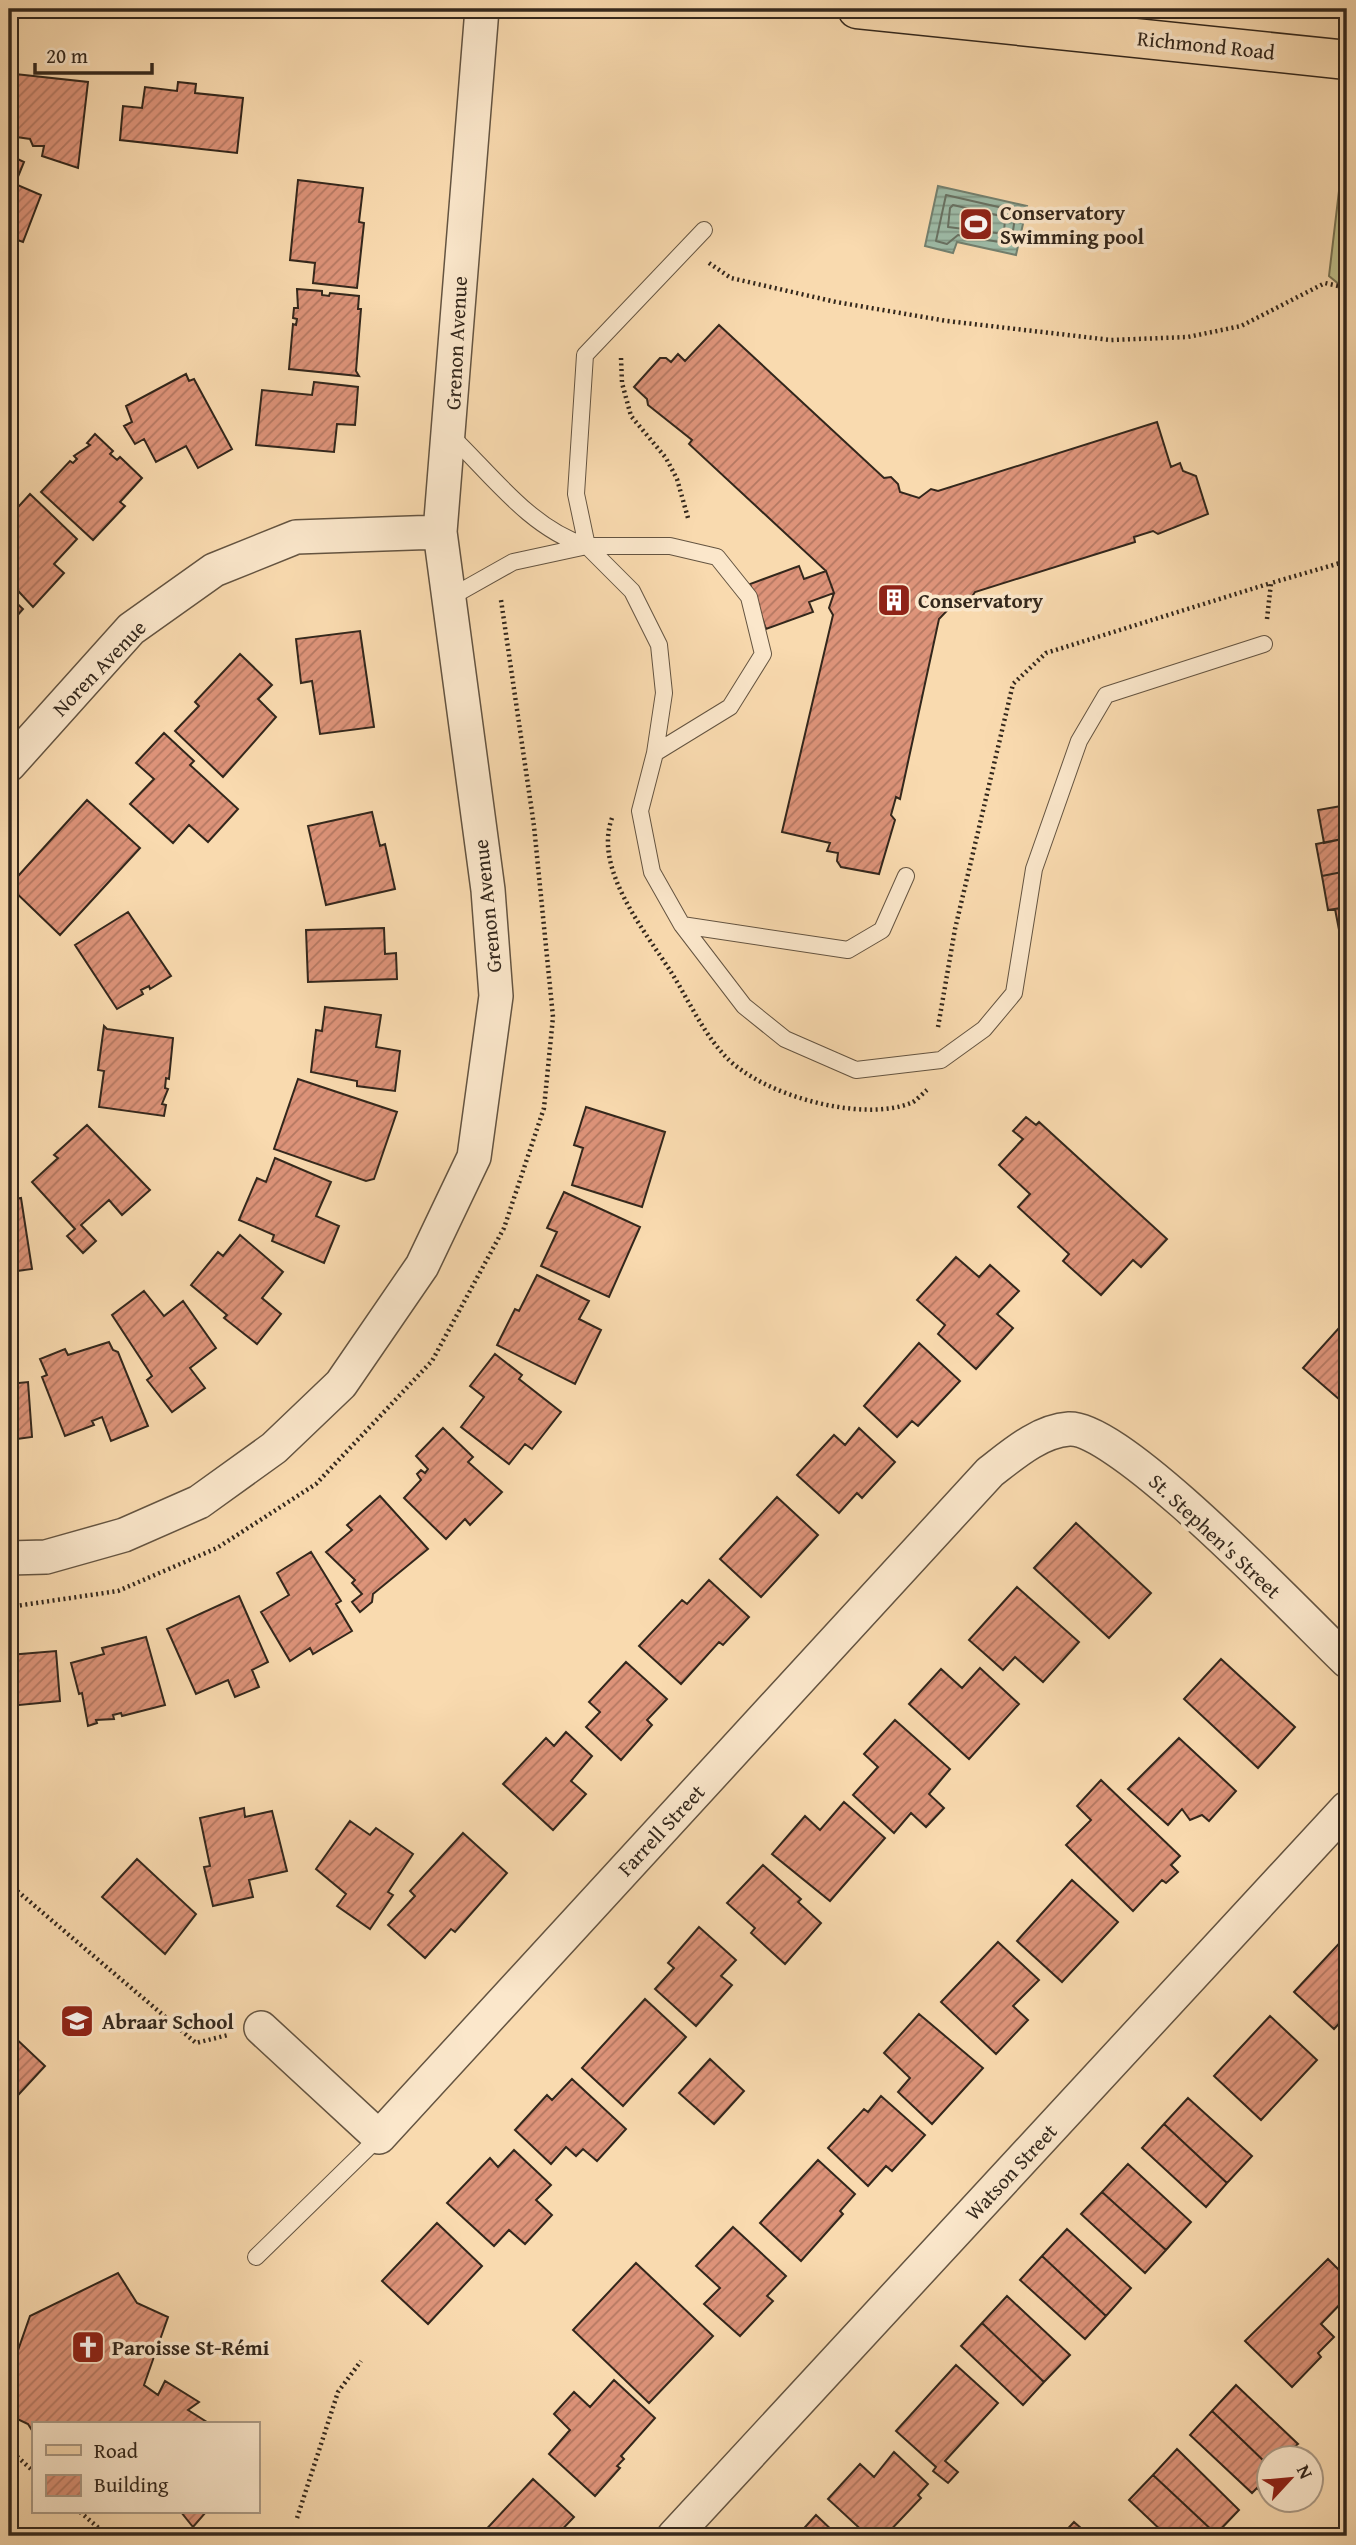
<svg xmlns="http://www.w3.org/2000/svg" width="1356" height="2545" font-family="'Gentium Book Plus',serif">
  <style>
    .pitch { fill: #bebf8a; stroke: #787353; stroke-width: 2 }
    .water { fill: url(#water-rules); stroke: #73806f; stroke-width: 2 }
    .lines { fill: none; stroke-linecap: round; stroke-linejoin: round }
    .shore { stroke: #687162; stroke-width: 2 }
    .building { fill: url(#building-hatch); stroke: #33271c; stroke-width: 2 }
    .service-casing { stroke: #645441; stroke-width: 18 }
    .minor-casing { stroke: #645441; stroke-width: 36 }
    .primary-casing { stroke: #33271c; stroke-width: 41 }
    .path { stroke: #33271c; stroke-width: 4.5; stroke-dasharray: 2 3.5; stroke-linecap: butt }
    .service { stroke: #fbe7cb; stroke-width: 16 }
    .minor { stroke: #fbe7cb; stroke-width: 33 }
    .primary { stroke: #f9daaf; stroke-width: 38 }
    .labels { text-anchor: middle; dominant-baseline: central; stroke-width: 7; stroke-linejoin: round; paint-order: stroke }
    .street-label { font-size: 21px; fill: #33271c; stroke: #fbe7cb }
    .poi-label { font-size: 21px; font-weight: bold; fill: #33271c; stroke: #fbe7cb; text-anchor: start }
  </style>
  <defs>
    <pattern id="water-rules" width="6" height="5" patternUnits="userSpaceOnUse" patternTransform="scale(1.75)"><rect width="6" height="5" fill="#9ebba7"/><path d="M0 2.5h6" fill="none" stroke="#819887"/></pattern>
    <pattern id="building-hatch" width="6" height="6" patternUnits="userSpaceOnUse" patternTransform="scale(1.75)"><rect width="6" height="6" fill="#dd9379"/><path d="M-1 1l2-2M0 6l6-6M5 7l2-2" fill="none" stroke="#b47862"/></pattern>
  </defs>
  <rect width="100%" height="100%" fill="#f9daaf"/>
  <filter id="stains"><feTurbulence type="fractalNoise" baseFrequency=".00286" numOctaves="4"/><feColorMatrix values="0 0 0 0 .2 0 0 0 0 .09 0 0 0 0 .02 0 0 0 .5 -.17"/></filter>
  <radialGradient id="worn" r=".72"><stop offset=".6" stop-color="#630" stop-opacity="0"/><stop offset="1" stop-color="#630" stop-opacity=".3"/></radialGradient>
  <path class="pitch" d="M1347 183V286L1340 285 1329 276 1339 191Z"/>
  <path class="water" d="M938 186 1027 206 1016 255 957 242 953 253 925 246Z"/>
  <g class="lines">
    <path class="shore" d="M946 195 1016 211 1011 244 958 235 947 244 936 241Z
      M953 205 1005 217 1004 234 948 227 950 208Z"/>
  </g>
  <path class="building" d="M15 74 88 82 78 168 42 156 44 146H33L30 139 9 136Z
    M178 82 196 84 195 93 243 98 237 153 120 140 123 106 142 108 145 87 177 91Z
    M9 155 24 162 15 184 41 195 23 242 9 237Z
    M298 180 363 188 359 222 364 223 357 288 313 283 315 263 290 260Z
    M297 289 322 291V295L329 296 330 293 359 296 358 309H361L356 371 359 376 289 369 293 324 296 325 297 319 293 318 294 308H298Z
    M719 325 884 478 891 477 898 484 900 492 919 498 931 489 938 491 1157 422 1171 467 1180 463 1183 471 1196 476 1208 514 1158 534 1153 531 1134 537 1135 542 975 592 971 598H959L939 619 900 799 896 797 891 815 895 820 879 874 841 867 837 861 838 853 827 851 830 843 782 832 833 615 829 608 834 593 826 571 689 444 692 440 648 405 647 399 634 387 660 358H666L671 362 678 354 685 361Z
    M186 374 189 381 194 379 232 449 198 468 186 446 156 462 144 439 135 444 124 426 132 422 126 406Z
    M314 382 358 387 355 425 337 424 334 452 256 445 262 390 312 395Z
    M95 434 113 451 110 454 117 460 120 457 142 478 120 502 125 506 93 540 41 492 70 461 73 463 77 459 74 456 90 445 87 443Z
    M30 494 77 539 54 564 64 573 33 607 9 581V517Z
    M799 566 804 579 826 571 834 593 809 602 813 612 766 629 750 584Z
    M9 596 23 609 9 625Z
    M360 631 374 727 320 734 312 681 301 683 296 639Z
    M240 654 272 685 258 699 276 717 223 777 175 731 199 706 195 702Z
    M164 733 194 761 190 765 238 809 208 842 189 825 173 843 130 804 154 779 136 763Z
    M87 800 140 848 60 935 9 886Z
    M1347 805V838L1324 843 1318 810Z
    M372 812 380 846 385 844 395 889 326 905 308 826Z
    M1347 838V871L1322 876 1316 844Z
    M1347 871V907L1328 910 1322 876Z
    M1347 907V939L1341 940 1335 909Z
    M128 912 171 976 150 989 149 986 141 990 143 994 117 1009 75 945Z
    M384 928 385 954 396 953 397 979 308 982 306 930Z
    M1347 939V976L1341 940Z
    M325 1007 381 1015 376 1047 400 1051 395 1091 357 1086V1081L311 1072 316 1030 322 1031Z
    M104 1026 107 1029 173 1038 169 1079 166 1078 165 1088 168 1089 162 1104 166 1105 164 1116 99 1107 104 1071 98 1070Z
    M298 1079 397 1112 374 1179 366 1181 274 1149Z
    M586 1107 665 1132 642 1207 572 1185 583 1148 574 1145Z
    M1026 1117 1036 1125 1039 1122 1167 1239 1141 1267 1133 1260 1101 1295 1063 1261 1069 1254 1018 1207 1030 1194 999 1165 1023 1139 1013 1131Z
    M87 1125 150 1190 122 1215 109 1200 81 1225 96 1241 83 1253 67 1236 75 1229 32 1182 58 1158 54 1155Z
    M275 1158 331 1182 316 1216 339 1226 324 1263 272 1241 274 1235 239 1220 257 1178 266 1182Z
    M564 1192 640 1227 609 1297 541 1266 557 1232 547 1228Z
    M21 1198 32 1269 9 1272V1200Z
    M240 1235 283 1272 262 1298 281 1314 257 1344 224 1318 227 1315 191 1285 218 1252 223 1256Z
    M956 1257 979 1277 990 1265 1019 1291 997 1314 1013 1328 976 1369 938 1334 945 1325 917 1300Z
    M537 1275 589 1301 579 1319 601 1330 575 1384 497 1345 515 1309 519 1311Z
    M144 1291 164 1316 183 1301 216 1348 190 1368 205 1388 172 1412 147 1380 152 1376 112 1315Z
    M1347 1319V1406L1303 1368Z
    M109 1342 113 1350 118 1352 148 1426 111 1441 102 1417 92 1421 94 1425 65 1436 42 1377 47 1375 40 1359 65 1349 68 1355Z
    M919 1343 960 1381 918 1426 912 1421 897 1437 864 1406Z
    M495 1354 522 1375 519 1379 561 1412 532 1449 525 1444 509 1464 461 1427 484 1397 470 1386Z
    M28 1382 32 1437 9 1440V1384Z
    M443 1428 473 1457 468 1462 502 1492 470 1525 465 1519 446 1539 404 1498 421 1480 417 1474 421 1470 425 1473 428 1469 416 1456Z
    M859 1428 895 1462 862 1498 857 1493 839 1513 797 1475 834 1435 845 1445Z
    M380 1496 428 1549 373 1594 372 1602 360 1612 352 1602 362 1594 352 1583 355 1580 326 1552 352 1530 347 1525Z
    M777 1497 818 1535 761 1597 720 1559Z
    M1076 1523 1151 1593 1109 1638 1034 1568Z
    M311 1552 341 1601 336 1604 352 1631 313 1654 310 1648 290 1661 261 1612 289 1595 277 1573Z
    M709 1580 749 1617 723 1645 719 1642 681 1684 639 1646 682 1600 687 1604Z
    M1017 1587 1079 1642 1043 1682 1015 1657 1003 1670 969 1640Z
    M239 1596 268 1662 252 1670 259 1687 235 1697 228 1680 196 1694 167 1629Z
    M146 1637 165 1705 122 1716 121 1713 113 1715 114 1719 96 1720 97 1723 88 1726 82 1693 79 1694 71 1663 104 1654 102 1648Z
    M56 1651 60 1701 9 1706V1655Z
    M1221 1659 1295 1727 1258 1768 1184 1699Z
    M626 1662 667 1699 647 1720 652 1725 621 1760 586 1727 600 1712 589 1702Z
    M980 1668 1019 1704 969 1759 909 1704 941 1669 962 1688Z
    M895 1720 950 1769 929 1794 944 1808 926 1827 911 1813 894 1833 853 1795 878 1767 864 1754Z
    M566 1732 592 1756 571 1781 586 1794 553 1830 503 1784 546 1738 554 1746Z
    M1179 1738 1236 1791 1209 1821 1202 1815 1190 1820 1182 1809 1168 1825 1128 1789Z
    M1101 1780 1180 1856 1171 1865 1178 1872 1166 1883 1162 1880 1133 1911 1066 1845 1091 1820 1077 1806Z
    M844 1802 885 1838 830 1901 772 1854 805 1816 820 1830Z
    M244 1808 245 1817 272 1811 287 1871 249 1880 253 1897 213 1906 204 1867 210 1866 200 1818Z
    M350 1821 370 1835 376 1828 413 1854 388 1892 393 1895 370 1929 337 1906 346 1894 316 1869Z
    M463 1833 507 1873 455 1932 451 1929 425 1958 388 1925 415 1896 410 1891Z
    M137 1859 196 1914 165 1954 102 1897Z
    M763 1865 801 1899 798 1902 821 1923 785 1964 751 1933 755 1928 727 1903Z
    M1072 1880 1118 1922 1062 1982 1017 1941Z
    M699 1927 736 1960 721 1976 732 1985 696 2026 655 1989 674 1968 668 1963Z
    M1347 1935V2015L1334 2029 1294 1992Z
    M998 1942 1039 1980 1013 2006 1028 2020 996 2054 941 2002Z
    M645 1999 686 2037 623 2106 582 2068Z
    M919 2014 983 2068 932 2124 898 2092 910 2078 884 2053Z
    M1270 2016 1317 2060 1261 2120 1214 2076Z
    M9 2032 45 2066 9 2105Z
    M710 2059 744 2091 714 2124 679 2093Z
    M572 2079 626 2129 597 2161 583 2149 576 2156 566 2147 551 2164 515 2130 547 2095 552 2100Z
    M881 2096 925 2135 892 2171 886 2166 868 2186 828 2148 864 2109 868 2112Z
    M1188 2098 1252 2156 1227 2183 1164 2124Z
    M1164 2124 1227 2183 1206 2207 1142 2148Z
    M514 2150 551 2185 536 2200 552 2215 525 2244 509 2230 494 2246 447 2203 490 2158 498 2167Z
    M818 2160 855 2194 840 2211 843 2214 801 2261 760 2223Z
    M1128 2164 1191 2222 1166 2250 1102 2192Z
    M1102 2192 1166 2250 1145 2273 1081 2214Z
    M437 2223 482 2266 428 2324 382 2281Z
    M733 2227 786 2276 767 2296 773 2301 740 2336 704 2304 720 2288 696 2266Z
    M1067 2229 1131 2288 1106 2316 1042 2256Z
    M1042 2256 1106 2316 1085 2339 1020 2280Z
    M1328 2259 1347 2278V2297L1321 2324 1334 2337 1318 2353 1321 2357 1292 2387 1245 2341Z
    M636 2263 713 2336 649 2403 573 2330Z
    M118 2273 137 2303 168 2317 144 2385 158 2395 165 2381 199 2402 188 2410 210 2424H33V2432L28 2424 9 2415V2376L30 2316Z
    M1007 2296 1070 2355 1044 2382 982 2323Z
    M982 2323 1044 2382 1023 2405 961 2346Z
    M956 2365 998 2403 945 2461 958 2472 948 2483 933 2471 936 2467 896 2431Z
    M614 2380 655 2418 621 2456 624 2459 617 2466 620 2468 595 2496 549 2454 570 2430 554 2414 574 2392 590 2407Z
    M1236 2385 1298 2444 1294 2447 1302 2455 1300 2458H1268V2465L1212 2411Z
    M1212 2411 1268 2465V2490L1264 2495 1257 2488 1252 2493 1190 2435Z
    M1177 2449 1239 2510 1216 2534 1153 2475Z
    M894 2452 928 2484 918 2495 921 2498 885 2536H868L828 2499 860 2464 874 2477Z
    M1153 2475 1216 2534 1214 2536H1167L1129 2500Z
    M533 2479 574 2517 556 2536H480Z
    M181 2512H206L193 2527Z
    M816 2515 838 2536H797Z
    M1074 2522 1090 2536H1061Z"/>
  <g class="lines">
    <g class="service-casing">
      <path id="service" d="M704 230 585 355 576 494 587 546 632 591 659 645 664 693 655 753 640 811 652 872 682 925 744 1006 785 1039 856 1070 941 1060 984 1029 1014 993 1034 869 1079 741 1106 695 1264 644
        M450 435C491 474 530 528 584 545
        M449 598 513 562 587 546H670L717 557 749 597 763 654 730 707 655 753
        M682 925 848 950 882 930 906 876
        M256 2257 379 2137"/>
    </g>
    <g class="minor-casing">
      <path id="minor" d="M9 765 131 629 214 570 296 537 440 532
        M9 1558 46 1557 124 1535 199 1502 274 1448 341 1384 422 1266 474 1157 496 996 488 890 440 532 482 9
        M261 2028 379 2137 990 1472C1012 1455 1039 1431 1069 1429 1121 1426 1303 1619 1347 1661
        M674 2536 1347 1808"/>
    </g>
    <g class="primary-casing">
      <path id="primary" d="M857 9 1347 60"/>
    </g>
    <path class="path" d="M709 263 731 278 836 302 947 321 1111 340 1188 337 1241 326 1325 283 1347 288
      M621 358 622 383 631 416 666 458 677 479 688 518
      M1267 619 1271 583 1347 561
      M612 818C593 869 645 931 671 972 688 999 703 1033 726 1057 762 1095 861 1123 911 1103 916 1101 922 1094 927 1090
      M938 1027 955 929 1013 684 1046 653 1271 583
      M9 1607 118 1591 217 1548 316 1484 432 1361 504 1228 544 1108 553 1017 534 826 501 600
      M9 1884 196 2043 228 2035
      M9 2449 33 2471
      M80 2512 108 2536
      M297 2518 338 2392 361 2361"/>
    <use href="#service" class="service"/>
    <use href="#minor" class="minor"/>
    <use href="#primary" class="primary"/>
  </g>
  <defs>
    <g id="stadium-square" transform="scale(1.75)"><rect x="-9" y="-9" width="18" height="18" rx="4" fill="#8f2418" stroke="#fbe7cb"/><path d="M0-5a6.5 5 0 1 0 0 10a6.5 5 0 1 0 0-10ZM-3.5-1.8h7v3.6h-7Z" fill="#fff"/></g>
    <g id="building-square" transform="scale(1.75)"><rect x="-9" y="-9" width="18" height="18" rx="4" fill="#8f2418" stroke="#fbe7cb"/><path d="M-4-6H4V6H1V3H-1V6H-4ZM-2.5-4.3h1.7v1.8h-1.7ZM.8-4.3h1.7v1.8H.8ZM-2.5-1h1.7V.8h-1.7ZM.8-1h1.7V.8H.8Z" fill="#fff"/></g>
    <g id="school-square" transform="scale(1.75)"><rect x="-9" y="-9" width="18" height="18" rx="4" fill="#8f2418" stroke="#fbe7cb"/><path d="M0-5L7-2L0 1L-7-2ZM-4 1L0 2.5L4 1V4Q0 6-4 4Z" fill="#fff"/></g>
    <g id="church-square" transform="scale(1.75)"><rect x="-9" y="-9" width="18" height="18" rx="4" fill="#8f2418" stroke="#fbe7cb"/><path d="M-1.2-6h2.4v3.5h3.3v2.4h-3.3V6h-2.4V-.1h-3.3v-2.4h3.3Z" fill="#fff"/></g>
  </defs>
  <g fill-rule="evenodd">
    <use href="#stadium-square" x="976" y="224"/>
    <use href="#building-square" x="894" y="600"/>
    <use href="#school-square" x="77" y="2021"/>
    <use href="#church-square" x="88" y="2347"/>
  </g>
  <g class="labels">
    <g class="street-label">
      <text transform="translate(1206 45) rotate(6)">Richmond Road</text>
      <text transform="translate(456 343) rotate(-87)">Grenon Avenue</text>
      <text transform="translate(99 668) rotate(-46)">Noren Avenue</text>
      <text transform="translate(487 906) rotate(-96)">Grenon Avenue</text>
      <text transform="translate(1215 1536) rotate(43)">St. Stephen's Street</text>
      <text transform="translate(661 1830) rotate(-47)">Farrell Street</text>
      <text transform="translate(1011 2172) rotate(-47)">Watson Street</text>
    </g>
    <g class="poi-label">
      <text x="1000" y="212">Conservatory<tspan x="1000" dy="24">Swimming pool</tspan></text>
      <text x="918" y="600">Conservatory</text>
      <text x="102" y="2021">Abraar School</text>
      <text x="112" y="2347">Paroisse St-Rémi</text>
    </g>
  </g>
  <rect width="1356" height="2545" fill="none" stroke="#f9daaf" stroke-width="35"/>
  <rect x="10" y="10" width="1335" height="2524" fill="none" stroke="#33271c" stroke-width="3.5"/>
  <rect x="18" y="18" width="1321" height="2510" fill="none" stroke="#33271c" stroke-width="2"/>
  <rect x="32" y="2422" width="228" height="91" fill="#fbe7cb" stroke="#ab9a85" stroke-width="2"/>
  <rect x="46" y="2445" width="35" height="10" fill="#f9daaf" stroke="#ab9a85" stroke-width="2"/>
  <text x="94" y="2458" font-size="21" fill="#33271c">Road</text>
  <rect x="46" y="2475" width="35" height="21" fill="url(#building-hatch)" stroke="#ab9a85" stroke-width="2"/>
  <text x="94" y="2492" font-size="21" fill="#33271c">Building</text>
  <g transform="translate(1290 2479) rotate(64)"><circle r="33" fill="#fbe7cb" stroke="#ab9a85" stroke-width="2"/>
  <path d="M0-5L12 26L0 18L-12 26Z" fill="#8f2418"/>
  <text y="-10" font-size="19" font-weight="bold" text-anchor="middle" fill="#33271c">N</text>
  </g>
  <path d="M35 63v10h117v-10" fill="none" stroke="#33271c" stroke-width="3.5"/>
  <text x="46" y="63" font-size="21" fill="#33271c" stroke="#fbe7cb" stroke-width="5" paint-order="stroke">20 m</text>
  <rect width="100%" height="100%" filter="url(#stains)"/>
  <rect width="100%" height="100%" fill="url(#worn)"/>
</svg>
